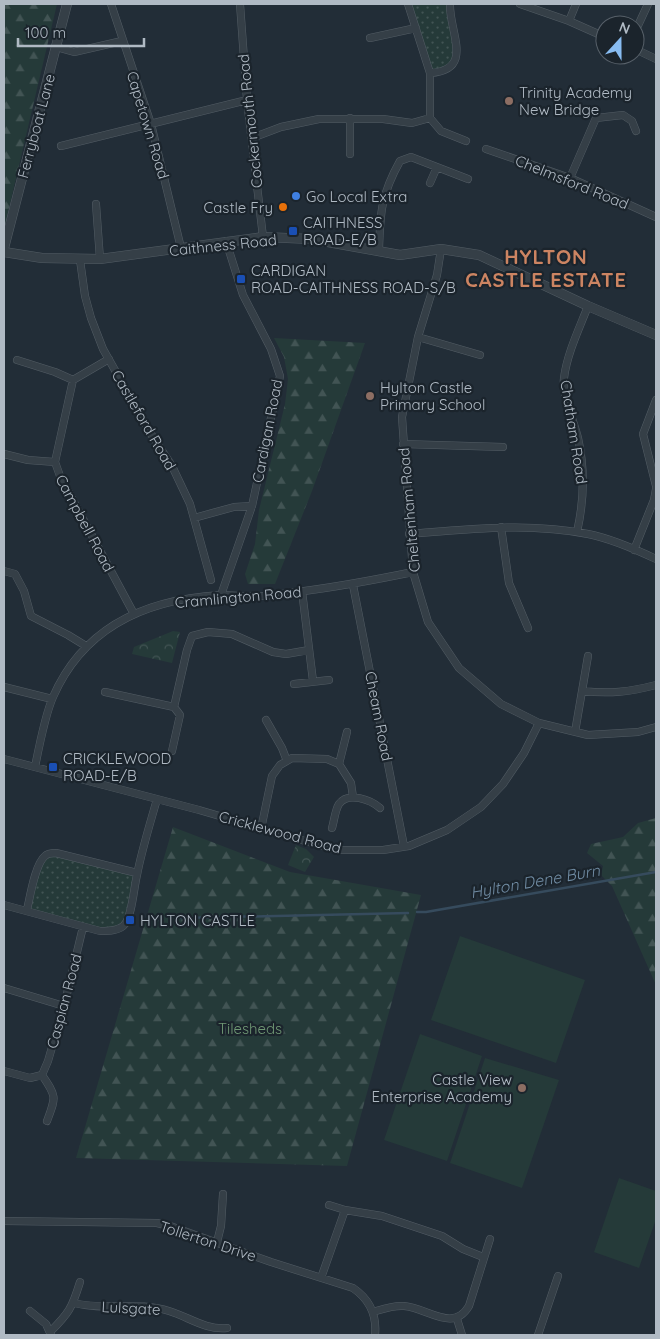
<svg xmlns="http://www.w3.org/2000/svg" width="660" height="1339" font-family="Quicksand,sans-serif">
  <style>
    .grass { fill: url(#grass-dots) }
    .forest { fill: url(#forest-firs) }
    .park { fill: url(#park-crowns) }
    .pitch { fill: #253a39 }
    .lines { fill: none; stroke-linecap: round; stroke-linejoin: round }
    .stream { stroke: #364b5d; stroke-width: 2.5 }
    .minor-casing { stroke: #535d65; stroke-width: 8 }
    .tertiary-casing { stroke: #535d65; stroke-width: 10 }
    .minor { stroke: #353f47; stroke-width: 7 }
    .tertiary { stroke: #353f47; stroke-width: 9 }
    .education-dot { fill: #8d6e63; stroke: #1b242c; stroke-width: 2 }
    .shop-dot { fill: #3f7fe0; stroke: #1b242c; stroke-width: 2 }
    .food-dot { fill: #e8710a; stroke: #1b242c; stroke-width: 2 }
    .transit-dot { fill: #1a4fb4; stroke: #1b242c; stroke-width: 2 }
    .labels { text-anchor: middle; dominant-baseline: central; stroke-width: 4.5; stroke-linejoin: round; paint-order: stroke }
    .poi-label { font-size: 15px; fill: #b0bac4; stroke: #1b242c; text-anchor: start }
    .street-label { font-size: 15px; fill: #b0bac4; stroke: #1b242c }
    .park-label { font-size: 15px; fill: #709875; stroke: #1b242c }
    .water-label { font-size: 16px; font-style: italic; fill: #728ea6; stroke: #1b242c }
    .district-label { font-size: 20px; font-weight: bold; letter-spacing: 1px; fill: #cc8462; stroke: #1b242c }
  </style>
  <defs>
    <pattern id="grass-dots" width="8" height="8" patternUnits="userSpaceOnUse" patternTransform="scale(1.25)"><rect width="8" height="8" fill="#253a39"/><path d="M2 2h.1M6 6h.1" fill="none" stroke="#425454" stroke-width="1.8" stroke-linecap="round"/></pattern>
    <pattern id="forest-firs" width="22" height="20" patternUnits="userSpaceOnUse" patternTransform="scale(1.25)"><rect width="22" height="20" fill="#253a39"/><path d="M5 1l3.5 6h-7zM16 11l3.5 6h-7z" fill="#425454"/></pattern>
    <pattern id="park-crowns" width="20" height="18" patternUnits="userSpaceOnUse" patternTransform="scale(1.25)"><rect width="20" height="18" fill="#253a39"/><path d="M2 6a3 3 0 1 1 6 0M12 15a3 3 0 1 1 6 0" fill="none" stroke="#425454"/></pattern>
  </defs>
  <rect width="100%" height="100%" fill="#222d37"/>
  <path class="grass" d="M408 4H450L454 31 452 65 430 73Z
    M49 853 137 873 126 923 112 931 27 910 38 865Z"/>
  <path class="forest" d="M4 4H57L4 229Z
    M274 338 365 343 312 491 275 584H248L245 574 255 544 259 510 285 404 288 379 284 357Z
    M656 818V985L612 886 601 875 603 866 587 853 591 844 623 837 638 823Z
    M173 827 290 872 421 895 347 1166 76 1158Z"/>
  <path class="park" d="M173 631 180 632 172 663 132 654 134 647Z
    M296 845 306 849 314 857 305 872 288 865Z"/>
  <path class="pitch" d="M460 936 585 980 556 1063 431 1020Z
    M420 1034 482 1056 447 1161 384 1140Z
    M485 1058 559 1080 522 1188 450 1163Z
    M619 1178 656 1191V1219L639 1268 594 1252Z"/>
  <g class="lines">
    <path class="stream" d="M417 912H426L656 872
      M181 918 408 913"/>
    <g class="minor-casing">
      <path id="minor" d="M111 4 151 124 181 248
        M240 4 247 100 263 237
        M408 4 430 73V118
        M520 4 569 21 605 37
        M569 21 576 4
        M635 32 648 4
        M370 38 416 28
        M56 47 74 52 122 41
        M635 49 656 59
        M430 73C475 70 449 32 450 4
        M350 118V154
        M430 118 441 131 466 141
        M252 138 281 127 319 119H383L412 123 430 118
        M61 146 247 100
        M486 149 570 178 656 217
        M570 178 596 118 623 115 632 121 636 131
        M430 183 437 167
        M96 204 100 259
        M441 249 437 275 418 337 402 417 413 572 428 622 459 668 501 704 539 723 588 735 638 732 656 727
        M379 251C380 213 381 195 400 161L411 157 468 179
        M80 260 85 296 91 318 103 349 151 434 172 466 190 504 211 580
        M418 337 480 355
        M109 359 73 380 55 462 60 476 134 614
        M17 360 55 372 73 380
        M656 400 643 434 656 486
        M403 444 503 447
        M4 454 28 460 55 462
        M194 518 234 507 252 506
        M501 527 509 583 528 628
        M577 532C584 501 585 469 578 438 574 421 562 395 564 378 567 354 579 329 588 306
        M409 534C469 529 529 522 588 534 608 538 637 550 656 559
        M634 550 654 500 656 489
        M4 571 15 574 24 591 31 616 68 635 86 646
        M353 585 404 846
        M302 591 313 681
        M221 595 252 506 280 376 271 349 243 295 226 241
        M294 684 329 680
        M4 687 52 699
        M582 691C610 694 629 692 656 685
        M105 692 174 707 180 715 172 751
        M174 707 187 650 192 636 208 632 232 634 273 652 286 654 309 650
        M266 720 282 748 287 761
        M575 732 588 656
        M4 759 199 810 336 850H383L409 846 447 830 481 807 503 784 524 753 539 723
        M339 764 347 732
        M35 767C39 747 45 715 53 697 84 626 147 599 221 595 234 595 247 597 259 596 272 596 284 593 297 592 336 587 374 580 413 572
        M332 828C334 822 335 810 339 804 348 791 371 800 380 808
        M261 829 272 776 280 765 292 758 327 759 339 764 351 783 353 797
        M4 905 100 931C108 931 120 931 125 924 132 915 134 887 137 875 142 849 150 824 157 799
        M27 910C30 897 35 864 45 856 48 853 53 853 56 853L137 873
        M4 988 64 1006
        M4 1071 30 1078 42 1075 48 1061 64 1006 83 927
        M42 1075C57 1097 56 1097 47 1121
        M329 1205 345 1210 382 1216 442 1236 463 1249 483 1257
        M4 1221 157 1223 173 1227 271 1262 353 1288C369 1299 377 1315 375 1335
        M217 1242 221 1226 223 1194
        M321 1278 345 1210
        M74 1303C105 1311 138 1301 169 1311 189 1317 205 1330 227 1328
        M30 1311 46 1324 51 1335
        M373 1312C383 1309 393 1305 404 1306 428 1308 453 1333 469 1306L490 1239
        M457 1319 462 1335
        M50 1332C69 1313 72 1308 80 1282
        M538 1335 558 1276"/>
    </g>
    <g class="tertiary-casing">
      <path id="tertiary" d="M4 248 67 4
        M4 252 42 258 100 259 263 237 311 239 400 255 441 249 479 255 588 306 656 335"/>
    </g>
    <use href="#minor" class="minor"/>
    <use href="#tertiary" class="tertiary"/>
  </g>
  <g class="education-dot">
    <circle cx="509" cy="101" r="5"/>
    <circle cx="370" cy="396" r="5"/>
    <circle cx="522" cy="1088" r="5"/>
  </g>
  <circle class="shop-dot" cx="296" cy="196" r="5"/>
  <circle class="food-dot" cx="283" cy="207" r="5"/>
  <g class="transit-dot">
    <rect x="288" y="226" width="10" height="10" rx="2.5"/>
    <rect x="236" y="274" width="10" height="10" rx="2.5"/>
    <rect x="48" y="762" width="10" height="10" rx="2.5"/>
    <rect x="125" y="915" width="10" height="10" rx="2.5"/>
  </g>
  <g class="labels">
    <g class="poi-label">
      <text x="519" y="92">Trinity Academy<tspan x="519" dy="17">New Bridge</tspan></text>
      <text x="306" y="196">Go Local Extra</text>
      <text x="273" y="207" text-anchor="end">Castle Fry</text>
      <text x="303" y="222">CAITHNESS<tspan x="303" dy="17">ROAD-E/B</tspan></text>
      <text x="251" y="270">CARDIGAN<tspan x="251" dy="17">ROAD-CAITHNESS ROAD-S/B</tspan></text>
      <text x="380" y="387">Hylton Castle<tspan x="380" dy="17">Primary School</tspan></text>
      <text x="63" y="758">CRICKLEWOOD<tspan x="63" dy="17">ROAD-E/B</tspan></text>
      <text x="140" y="920">HYLTON CASTLE</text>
      <text x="512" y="1079" text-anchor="end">Castle View<tspan x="512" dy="17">Enterprise Academy</tspan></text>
    </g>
    <g class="street-label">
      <text transform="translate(250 121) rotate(-96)">Cockermouth Road</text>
      <text transform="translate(148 125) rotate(73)">Capetown Road</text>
      <text transform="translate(36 126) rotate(-75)">Ferryboat Lane</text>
      <text transform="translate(572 182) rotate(22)">Chelmsford Road</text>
      <text transform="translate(223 245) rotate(-6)">Caithness Road</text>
      <text transform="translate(144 420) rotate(60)">Castleford Road</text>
      <text transform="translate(267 431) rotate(-79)">Cardigan Road</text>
      <text transform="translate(574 432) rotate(81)">Chatham Road</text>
      <text transform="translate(409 510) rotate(-95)">Cheltenham Road</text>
      <text transform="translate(85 523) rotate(62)">Campbell Road</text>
      <text transform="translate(238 597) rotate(-5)">Cramlington Road</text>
      <text transform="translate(379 716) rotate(79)">Cheam Road</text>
      <text transform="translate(280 832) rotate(15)">Cricklewood Road</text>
      <text transform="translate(64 1001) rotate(-75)">Caspian Road</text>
      <text transform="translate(208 1241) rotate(18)">Tollerton Drive</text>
      <text transform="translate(131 1308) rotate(3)">Lulsgate</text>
    </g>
    <g class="park-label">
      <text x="250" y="1028">Tilesheds</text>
    </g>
    <g class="water-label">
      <text transform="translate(535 881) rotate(-10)">Hylton Dene Burn</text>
    </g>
    <g class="district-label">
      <text x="546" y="256">HYLTON<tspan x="546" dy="23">CASTLE ESTATE</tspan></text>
    </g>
  </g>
  <rect width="660" height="1339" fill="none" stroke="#b0bac4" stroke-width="10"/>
  <g transform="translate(620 40) rotate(21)"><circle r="24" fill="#1b242c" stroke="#576069"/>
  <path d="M0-4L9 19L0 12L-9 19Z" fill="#88bcf1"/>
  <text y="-8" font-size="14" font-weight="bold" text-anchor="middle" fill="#b0bac4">N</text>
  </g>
  <path d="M18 38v8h126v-8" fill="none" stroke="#b0bac4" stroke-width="2.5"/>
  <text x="25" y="38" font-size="15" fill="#b0bac4" stroke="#1b242c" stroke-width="4" paint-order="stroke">100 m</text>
</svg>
